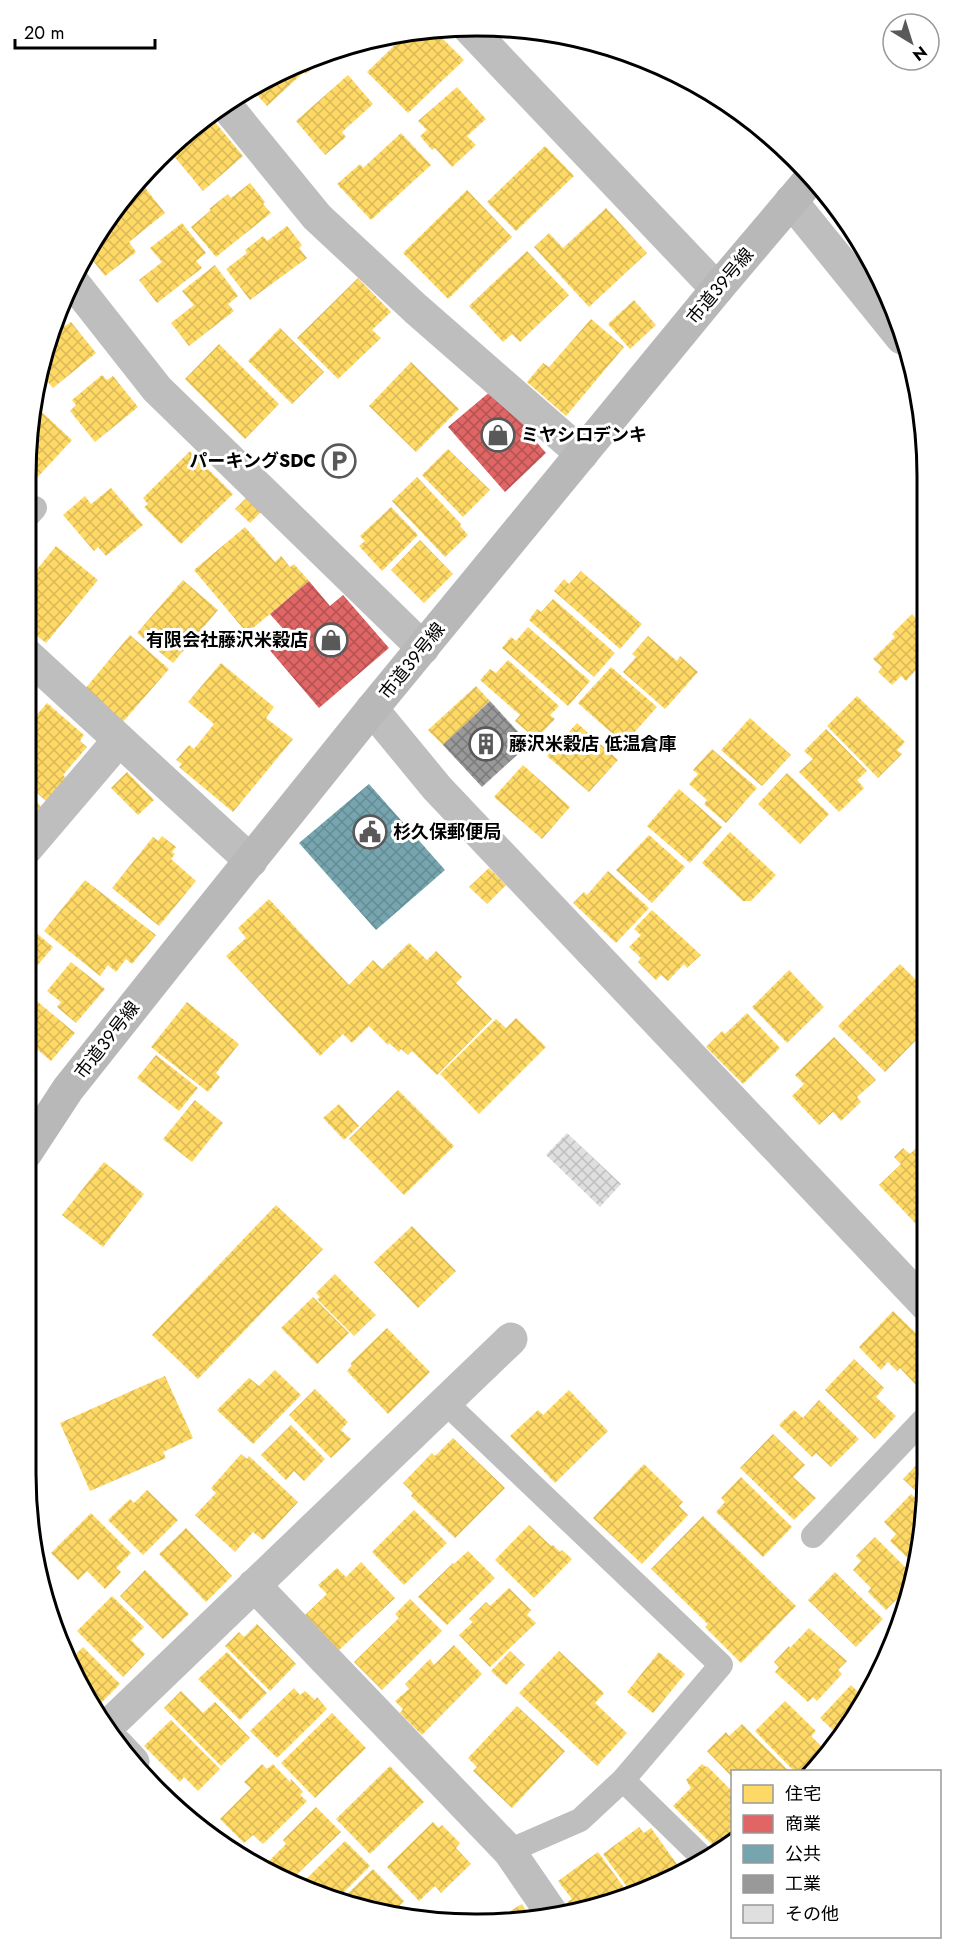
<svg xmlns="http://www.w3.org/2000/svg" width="953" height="1950" font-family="Jost,'Noto Sans JP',sans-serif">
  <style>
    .homes { fill: url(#homes-cross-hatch) }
    .shops { fill: url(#shops-cross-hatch) }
    .public { fill: url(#public-cross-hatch) }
    .industry { fill: url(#industry-cross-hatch) }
    .building { fill: url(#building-cross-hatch) }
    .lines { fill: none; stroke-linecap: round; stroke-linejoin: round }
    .lane { stroke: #bebebe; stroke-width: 24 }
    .street { stroke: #bebebe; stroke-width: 33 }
    .secondary { stroke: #b8b8b8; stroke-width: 33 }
    .labels { text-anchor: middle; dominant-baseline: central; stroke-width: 6; stroke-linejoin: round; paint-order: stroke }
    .street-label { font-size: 18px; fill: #000; stroke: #fff }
    .poi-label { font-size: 18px; font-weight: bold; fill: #000; stroke: #fff; text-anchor: start }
    .rim { fill: none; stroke: #000; stroke-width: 3 }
  </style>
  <defs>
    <pattern id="homes-cross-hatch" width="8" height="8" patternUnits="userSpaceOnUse" patternTransform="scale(1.5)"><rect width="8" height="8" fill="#ffd966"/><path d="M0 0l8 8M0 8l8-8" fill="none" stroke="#d9b857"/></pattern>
    <pattern id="shops-cross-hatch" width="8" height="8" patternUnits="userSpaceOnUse" patternTransform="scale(1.5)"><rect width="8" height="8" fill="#e06666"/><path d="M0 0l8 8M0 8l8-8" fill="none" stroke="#b35252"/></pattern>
    <pattern id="public-cross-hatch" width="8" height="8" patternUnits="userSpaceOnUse" patternTransform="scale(1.5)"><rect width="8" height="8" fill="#76a5af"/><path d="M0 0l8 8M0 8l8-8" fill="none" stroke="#648c95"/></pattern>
    <pattern id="industry-cross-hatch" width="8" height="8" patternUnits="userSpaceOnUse" patternTransform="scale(1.5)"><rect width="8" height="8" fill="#999"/><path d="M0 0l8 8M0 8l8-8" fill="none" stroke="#7a7a7a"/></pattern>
    <pattern id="building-cross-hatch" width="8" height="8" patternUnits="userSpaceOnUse" patternTransform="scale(1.5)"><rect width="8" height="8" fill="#dfdfdf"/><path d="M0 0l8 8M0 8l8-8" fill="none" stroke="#bebebe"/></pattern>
  </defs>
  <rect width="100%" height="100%" fill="#fff"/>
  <path class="homes" d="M434 30 464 60 408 113 367 72 401 39 396 33Z
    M331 52 306 74 304 72 267 106 251 88 304 60Z
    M348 75 373 104 342 132 346 137 325 155 296 121Z
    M457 87 486 119 467 136 476 145 452 167 435 148 432 150 420 136 427 130 418 121Z
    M209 115 243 156 203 191 168 149Z
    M401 133 431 165 371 220 337 184 360 164 363 168Z
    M545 146 574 176 516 231 487 202Z
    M139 180 165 213 129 242 136 252 105 276 87 253 102 226Z
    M250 183 265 202 263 204 271 213 216 257 191 227 211 210 209 209 228 194 231 198Z
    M467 190 512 237 448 299 403 253Z
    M606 208 647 253 589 307 534 247 549 233 563 248Z
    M182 223 206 253 196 261 202 268 157 303 139 280 162 262 150 248Z
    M287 226 302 245 299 248 307 258 250 300 226 269 247 253 245 250 263 236 267 241Z
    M527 251 569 295 520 342 512 334 503 342 469 306Z
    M215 265 238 296 228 304 234 311 189 346 171 323 194 305 182 291Z
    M358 278 391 312 372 330 381 338 338 379 297 338Z
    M634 300 656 325 630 349 608 324Z
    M591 319 624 347 566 416 527 382 543 363 549 367Z
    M60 320 65 326 71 322 96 353 53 388 39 371 53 326Z
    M280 328 324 372 292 404 248 361Z
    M219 344 279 404 245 439 185 379Z
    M411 362 459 409 416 452 369 406Z
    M102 375 107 380 113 376 138 407 95 442 70 411 76 405 72 400Z
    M33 404 72 440 34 481 26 473Z
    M448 449 490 490 463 517 422 475Z
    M190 451 233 494 181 544 144 507 148 504 143 498Z
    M417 477 461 524 460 526 468 535 445 557 392 501Z
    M111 488 143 525 106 556 98 547 94 551 63 515 85 496 91 504Z
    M249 495 263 510 250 523 235 509Z
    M391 507 418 535 382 571 359 546 365 541 360 536Z
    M245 527 275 562 281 556 290 567 294 564 309 581 247 633 194 570Z
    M420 540 453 574 424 603 391 570Z
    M56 546 98 580 46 643 26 627V583Z
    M581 571 642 624 620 649 554 591 564 579 569 584Z
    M183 580 218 610 173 663 137 633Z
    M553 599 615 653 594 677 529 620 537 609 541 612Z
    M912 614 924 627V661L906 681 901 676 892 685 878 672 882 667 873 659 895 637 892 634Z
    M528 627 590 681 568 706 502 648 511 637 516 641Z
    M130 635 169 669 122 723 84 690Z
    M648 636 677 661 680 656 698 672 665 709 623 672 636 657 632 654Z
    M508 660 559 706 550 715 555 719 536 739 515 721 520 715 480 680 490 669 496 673Z
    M221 663 274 707 266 718 293 739 233 812 179 767 182 764 176 760 189 745 194 749 214 724 188 702Z
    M611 667 657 707 624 744 578 703Z
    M476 686 490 701 443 745 428 730Z
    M857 696 905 742 897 750 902 754 878 778 827 726Z
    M47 703 84 735 80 741 87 747 63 775 66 778 46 801 26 783V716L28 713 34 718Z
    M750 718 791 755 762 786 721 750Z
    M577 723 618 760 589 792 547 756Z
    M826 729 867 771 857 780 864 788 839 812 799 772 813 759 804 751Z
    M712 749 757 788 726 823 704 804 707 800 689 784 698 774 693 770Z
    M523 765 570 807 542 839 494 797Z
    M127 772 154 800 138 815 111 788Z
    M787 773 829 814 800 844 758 804Z
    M679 789 722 827 690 863 647 826Z
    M26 793 41 806 26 824Z
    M730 832 776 875 751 901H743L702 863Z
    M649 835 685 867 652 903 616 870Z
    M162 836 176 847 172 852 175 854 171 859 196 881 159 926 112 888 153 837 158 841Z
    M489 868 506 885 487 904 469 887Z
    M608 871 649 908 616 943 573 903 584 892 587 895Z
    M85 880 156 935 132 964 126 959 116 972 108 965 100 976 44 931Z
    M269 899 349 985 373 960 382 969 409 943 427 960 436 951 462 977 456 983 492 1019 437 1075 412 1051 408 1055 401 1049 399 1052 389 1043 388 1045 369 1026 352 1043 343 1034 320 1056 226 956 246 938 238 928Z
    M652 910 701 955 687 968 684 964 668 981 661 975 656 980 638 962 641 958 629 947 641 935 634 929Z
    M34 931 53 947 26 979V941Z
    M71 962 105 989 76 1023 57 1007 61 1002 47 991Z
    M900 964 926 990V1030L885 1072 838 1026Z
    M789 970 824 1007 787 1043 752 1007Z
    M26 992 75 1033 51 1061 26 1040Z
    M187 1002 239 1044 216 1073 220 1077 208 1092 151 1047Z
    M747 1013 780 1048 743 1084 706 1047 722 1031 725 1034Z
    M516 1018 546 1047 479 1114 440 1074 496 1019 506 1028Z
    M834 1037 876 1080 857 1097 861 1102 841 1121 833 1112 819 1125 792 1096 804 1084 795 1075Z
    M156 1055 198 1088 179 1111 137 1078Z
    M398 1090 454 1146 404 1195 349 1139Z
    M195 1100 223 1123 192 1162 163 1139Z
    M339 1104 359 1126 344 1140 323 1118Z
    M926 1139 927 1217 918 1226 879 1185 901 1164 894 1157 903 1148 910 1154Z
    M104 1162 144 1194 103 1247 62 1215Z
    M276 1205 323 1249 198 1379 152 1335Z
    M412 1226 456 1271 418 1308 374 1262Z
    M335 1274 376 1315 354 1336 317 1299 320 1297 316 1293Z
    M313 1297 349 1333 317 1364 281 1328Z
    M893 1311 927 1344V1373L916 1385 900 1368 897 1371 888 1362 881 1370 859 1347Z
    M387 1328 430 1372 388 1414 347 1371 352 1365 350 1364Z
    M854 1359 884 1388 876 1397 896 1416 875 1439 825 1390Z
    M275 1370 301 1395 253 1444 217 1410 249 1378 259 1386Z
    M165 1376 193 1438 163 1452 166 1458 90 1491 60 1423Z
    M315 1389 348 1422 341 1430 351 1439 331 1458 289 1415Z
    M569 1390 608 1431 555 1483 510 1436 538 1410 543 1415Z
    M819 1400 859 1439 831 1467 816 1453 812 1457 779 1425 794 1410 803 1418Z
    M291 1425 325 1459 304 1481 294 1471 286 1480 261 1455Z
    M773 1434 805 1465 793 1477 816 1498 794 1520 740 1468Z
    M453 1438 505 1488 455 1538 411 1496 413 1493 403 1483 432 1453 435 1456Z
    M241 1454 247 1459 249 1456 298 1502 263 1540 253 1532 235 1552 195 1515 216 1493 211 1488Z
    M921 1460 927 1466 925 1500 903 1479Z
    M644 1464 683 1502 679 1506 688 1515 642 1564 593 1518Z
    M741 1477 792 1527 763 1557 716 1512 725 1502 721 1498Z
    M147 1490 178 1520 143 1555 108 1520 130 1499 134 1503Z
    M911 1494 924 1506 917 1567 890 1541 896 1534 884 1522Z
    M414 1510 447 1543 404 1585 372 1552Z
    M91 1513 131 1553 116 1568 121 1572 105 1589 87 1571 78 1580 51 1553Z
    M703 1516 796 1606 741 1663 705 1627 708 1624 651 1569Z
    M529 1525 551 1546 553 1545 560 1552 562 1550 572 1559 534 1598 495 1560Z
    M186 1528 232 1576 206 1602 159 1554Z
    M875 1537 914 1576 912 1584 886 1610 868 1592 871 1588 853 1570 861 1561 856 1556Z
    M468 1551 495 1578 447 1625 418 1597 453 1563 454 1564Z
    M361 1562 395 1598 338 1651 304 1616 327 1594 318 1585 337 1568 346 1577Z
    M145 1570 189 1614 163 1639 120 1596Z
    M835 1572 883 1619 856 1647 808 1600Z
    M509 1588 531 1610 527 1615 536 1623 490 1667 459 1635 473 1622 469 1619 486 1602 490 1606Z
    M112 1596 144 1627 131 1640 145 1654 123 1677 77 1631Z
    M410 1599 442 1631 382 1690 354 1662 399 1618 395 1614Z
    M257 1624 296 1664 270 1691 225 1646 239 1632 244 1637Z
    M809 1628 847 1661 838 1670 842 1674 817 1701 813 1697 808 1702 775 1672 779 1667 774 1662 789 1646 790 1648Z
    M454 1645 482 1674 422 1735 400 1713 403 1709 395 1701 409 1689 405 1684 430 1659 434 1665Z
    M83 1647 120 1684 97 1707 71 1659Z
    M510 1651 525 1665 506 1685 491 1671Z
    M559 1651 604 1693 595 1703 627 1733 597 1766 519 1693Z
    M227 1652 267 1693 240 1720 198 1679Z
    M659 1652 685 1674 653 1713 627 1692Z
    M851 1685 862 1696 838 1735 820 1718Z
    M294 1688 300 1695 305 1691 315 1700 317 1697 327 1709 277 1758 250 1731Z
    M181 1691 203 1713 215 1702 250 1738 221 1766 164 1708Z
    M785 1701 816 1731 811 1736 827 1752 815 1772H795L755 1731Z
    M517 1706 565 1751 512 1808 473 1771 477 1767 468 1758Z
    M332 1713 366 1748 315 1798 281 1763Z
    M171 1720 220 1769 198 1791 184 1777 180 1782 144 1746Z
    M742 1724 790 1772H732V1777L707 1751 726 1732 729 1736Z
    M262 1764 267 1769 273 1764 290 1782 291 1779 303 1792 300 1795 307 1801 263 1844 253 1835 244 1843 220 1819 251 1788 244 1782Z
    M702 1764 706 1767 707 1766 732 1791V1841L719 1851 673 1806 691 1788 686 1780Z
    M390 1766 424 1802 370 1854 336 1819Z
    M316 1807 341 1832 289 1882 274 1874 265 1865 286 1844 283 1840Z
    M433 1822 439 1828 442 1825 460 1843 456 1848 471 1864 441 1893 435 1886 419 1901 387 1867Z
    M639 1827 644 1833 651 1828 679 1867 655 1884 631 1892 603 1854Z
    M345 1841 370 1866 336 1900 328 1897 320 1889 315 1894 298 1887Z
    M598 1852 628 1893 572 1909 567 1902 572 1899 558 1881Z
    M373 1869 404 1901 390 1916 340 1901Z
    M522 1904 532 1920 491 1919 500 1913 502 1916Z"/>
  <path class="shops" d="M498 385 531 424 525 429 546 453 505 492 448 427Z
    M309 581 330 606 343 595 389 648 319 708 267 647 285 631 270 614Z"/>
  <path class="public" d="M369 784 445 870 376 930 299 843Z"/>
  <path class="industry" d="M490 701 529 744 482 787 443 745Z"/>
  <path class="building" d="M567 1133 621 1184 600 1207 546 1155Z"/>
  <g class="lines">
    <path class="lane" d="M26 518 35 508
      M445 1402 721 1665 623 1780 580 1820 509 1851
      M813 1536 927 1416
      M623 1780 705 1860"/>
    <path class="street" d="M467 26 717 289
      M224 103 317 217 416 309 582 454
      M791 201 902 338
      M72 281 157 389 423 648
      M26 654 251 861
      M372 709 437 788 927 1306
      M26 849 119 740
      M254 1585 509 1851 553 1915
      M107 1727 511 1339
      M118 1746 133 1762"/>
    <path class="secondary" d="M26 1153 68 1089 176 953 372 709 717 289 811 178"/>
  </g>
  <defs>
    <g id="shop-ring" transform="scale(1.725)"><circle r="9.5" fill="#fff" stroke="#595959" stroke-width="1.5"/><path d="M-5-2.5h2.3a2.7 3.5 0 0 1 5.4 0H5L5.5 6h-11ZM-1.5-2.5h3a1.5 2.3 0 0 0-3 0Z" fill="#595959"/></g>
    <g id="parking-ring" transform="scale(1.725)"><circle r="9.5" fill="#fff" stroke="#595959" stroke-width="1.5"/><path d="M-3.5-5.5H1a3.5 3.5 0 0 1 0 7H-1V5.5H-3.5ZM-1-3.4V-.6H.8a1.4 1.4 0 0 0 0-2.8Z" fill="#595959"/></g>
    <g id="building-ring" transform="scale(1.725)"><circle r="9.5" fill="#fff" stroke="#595959" stroke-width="1.5"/><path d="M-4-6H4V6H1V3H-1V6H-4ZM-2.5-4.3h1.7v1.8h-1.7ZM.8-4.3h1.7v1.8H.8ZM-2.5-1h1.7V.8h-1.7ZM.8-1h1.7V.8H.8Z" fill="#595959"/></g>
    <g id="civic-ring" transform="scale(1.725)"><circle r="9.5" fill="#fff" stroke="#595959" stroke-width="1.5"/><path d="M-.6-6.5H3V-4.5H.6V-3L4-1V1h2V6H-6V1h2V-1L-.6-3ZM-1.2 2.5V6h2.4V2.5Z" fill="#595959"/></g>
  </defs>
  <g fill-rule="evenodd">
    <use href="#shop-ring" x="498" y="435"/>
    <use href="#parking-ring" x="339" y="461"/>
    <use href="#shop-ring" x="331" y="640"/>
    <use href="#building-ring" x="486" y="744"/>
    <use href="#civic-ring" x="370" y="832"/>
  </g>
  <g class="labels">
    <g class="street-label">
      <text transform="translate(720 286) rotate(-50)">市道39号線</text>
      <text transform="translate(412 661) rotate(-51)">市道39号線</text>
      <text transform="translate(107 1040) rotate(-52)">市道39号線</text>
    </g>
    <g class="poi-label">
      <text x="521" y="435">ミヤシロデンキ</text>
      <text x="316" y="461" text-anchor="end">パーキングSDC</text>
      <text x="308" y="640" text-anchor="end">有限会社藤沢米穀店</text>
      <text x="509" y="744">藤沢米穀店 低温倉庫</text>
      <text x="393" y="832">杉久保郵便局</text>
    </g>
  </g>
  <path d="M0 0H953V1950H0ZM476 36H477A440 440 0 0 1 917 476V1474A440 440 0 0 1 477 1914H476A440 440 0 0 1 36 1474V476A440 440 0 0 1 476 36Z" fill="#fff" fill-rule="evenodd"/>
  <path class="rim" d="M476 36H477A440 440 0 0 1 917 476V1474A440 440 0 0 1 477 1914H476A440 440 0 0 1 36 1474V476A440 440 0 0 1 476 36Z"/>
  <rect x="731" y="1770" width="210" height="168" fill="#ffffff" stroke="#999999" stroke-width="1.5"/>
  <rect x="743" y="1785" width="30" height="18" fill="#ffd966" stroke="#999999" stroke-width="1.5"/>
  <text x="785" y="1800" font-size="18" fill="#000000">住宅</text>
  <rect x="743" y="1815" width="30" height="18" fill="#e06666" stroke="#999999" stroke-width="1.5"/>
  <text x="785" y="1830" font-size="18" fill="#000000">商業</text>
  <rect x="743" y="1845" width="30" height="18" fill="#76a5af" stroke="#999999" stroke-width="1.5"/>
  <text x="785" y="1860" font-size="18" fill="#000000">公共</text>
  <rect x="743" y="1875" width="30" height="18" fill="#999999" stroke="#999999" stroke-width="1.5"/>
  <text x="785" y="1890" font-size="18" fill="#000000">工業</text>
  <rect x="743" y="1905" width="30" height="18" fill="#dfdfdf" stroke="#999999" stroke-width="1.5"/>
  <text x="785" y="1920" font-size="18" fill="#000000">その他</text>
  <g transform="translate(911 42) rotate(142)"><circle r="28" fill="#ffffff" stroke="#999999" stroke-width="1.5"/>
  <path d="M0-4.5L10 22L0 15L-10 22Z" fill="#595959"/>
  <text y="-9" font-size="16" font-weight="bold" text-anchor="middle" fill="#000000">N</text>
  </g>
  <path d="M15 39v9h140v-9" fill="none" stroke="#000000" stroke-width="3"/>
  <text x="24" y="39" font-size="18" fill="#000000" stroke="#ffffff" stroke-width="4.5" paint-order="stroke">20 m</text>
</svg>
